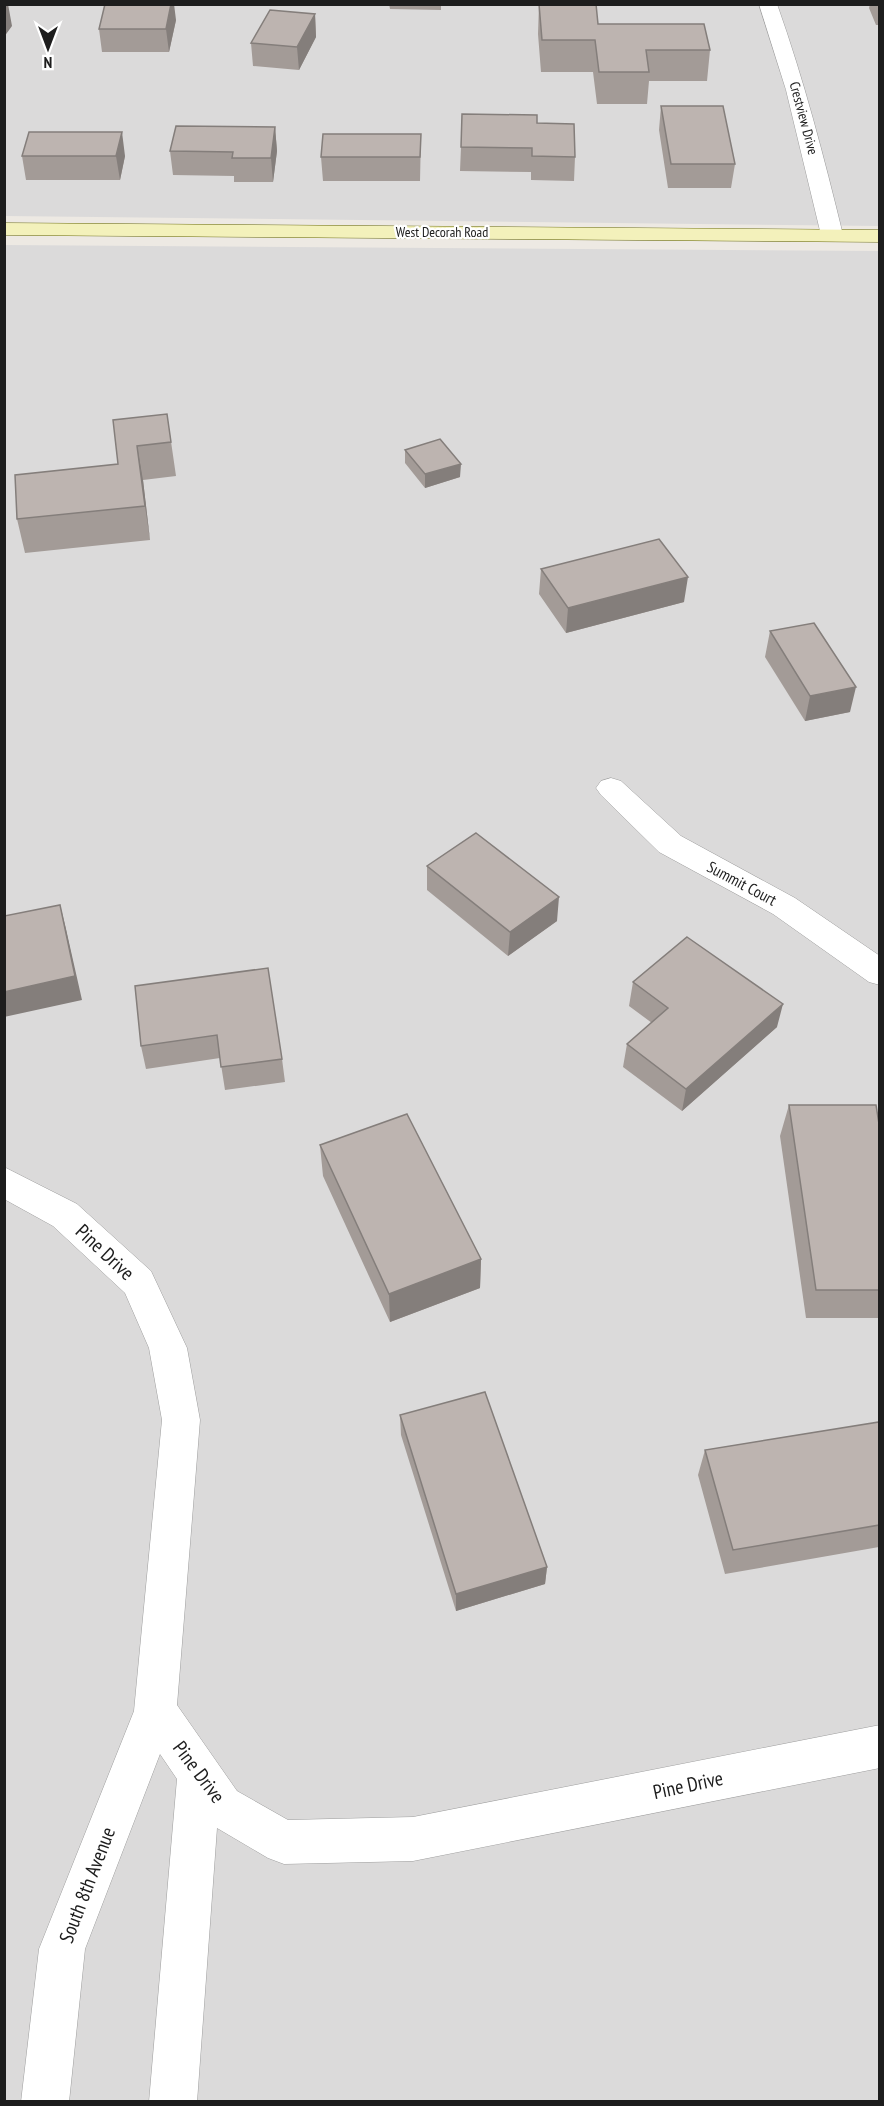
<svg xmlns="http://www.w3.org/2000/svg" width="884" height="2106" font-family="'PT Sans Narrow',sans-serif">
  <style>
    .residential { fill: #dbdada }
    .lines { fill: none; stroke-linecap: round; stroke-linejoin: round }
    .street-casing { stroke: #9e9e9e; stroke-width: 1 }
    .secondary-casing { stroke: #68690e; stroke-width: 1 }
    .street { fill: #fff; fill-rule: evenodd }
    .secondary { fill: #f3f1bb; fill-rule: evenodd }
    .wall { fill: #a39b97 }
    .shaded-wall { fill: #847e7b }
    .building { fill: #bdb4b0; stroke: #847e7b; stroke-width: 1.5 }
    .labels { text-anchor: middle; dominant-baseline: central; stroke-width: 4.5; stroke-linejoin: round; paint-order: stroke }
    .far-street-label { font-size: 14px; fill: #1d1d1d; stroke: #fff }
    .street-label { font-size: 16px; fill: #1d1d1d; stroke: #fff }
    .near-street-label { font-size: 20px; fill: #1d1d1d; stroke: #fff }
  </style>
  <rect width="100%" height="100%" fill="#ede9e3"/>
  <path class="residential" d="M5 5H879V226L5 216Z
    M4 245 879 251V2101H5Z"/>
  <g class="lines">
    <g class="street-casing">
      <path id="street" d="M759 4H777C804 80 824 157 843 235L840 240 832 241 824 240 821 235 786 90Z
        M611 778 621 781 681 836 795 898 880 956V985L869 982 773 914 659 852 601 795 596 788 601 781Z
        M4 1167 77 1204 151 1271 187 1348 200 1420 177 1705 237 1791 288 1820 413 1817 880 1725V1768L413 1861 284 1864 268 1858 217 1828 197 2102H149L177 1779 160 1754 85 1949 69 2102H21L39 1949 134 1711 162 1420 149 1348 125 1293 53 1226 4 1199Z"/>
    </g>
    <g class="secondary-casing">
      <path id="secondary" d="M4 223 880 230V242L4 235Z"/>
    </g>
    <use href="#street" class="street"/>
    <use href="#secondary" class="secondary"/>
  </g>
  <path class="wall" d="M389 4H441V10L390 9Z
    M539 4 598 24 710 50 707 81H649L647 104H597L593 72H541L538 34Z
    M625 4H672V5L625 6Z
    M870 4H879V25H876L869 8Z
    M315 14 316 37 299 70 253 66 251 43Z
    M176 20 169 52H102L99 29Z
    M661 106 735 164 731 188H668L659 130Z
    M537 123 575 157 574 181 531 180V172L460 171 461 147Z
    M275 127 277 151 273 182H234V176L173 175 170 151Z
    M421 134 420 181H323L321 157Z
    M22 156H125L120 180H26Z
    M167 414 176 476 143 480 150 540 25 553 17 519 118 464Z
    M405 450 460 477 425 488 405 463Z
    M541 569 684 602 566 633 539 594Z
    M770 631 850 712 805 721 765 657Z
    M427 866 557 921 508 956 427 890Z
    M633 982 777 1027 682 1111 623 1067 627 1044 652 1023 629 1006Z
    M135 986 282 1059 285 1082 225 1090 220 1058 146 1069 141 1046Z
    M789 1105 879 1124V1318H806L780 1136Z
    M320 1145 481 1259 480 1288 390 1322 323 1176Z
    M400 1415 547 1567 545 1584 456 1611 401 1435Z
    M879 1422V1547L725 1574 698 1475 705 1450Z"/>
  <path class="shaded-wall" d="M4 4H8L12 26 4 37Z
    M171 4H174L176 20 169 52 166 29Z
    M315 14 316 37 299 70 297 47Z
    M275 127 277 151 273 182 271 158Z
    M122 132 125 156 120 180 116 156Z
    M137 446 143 480 150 540 145 506Z
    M461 464 460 477 425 488V474Z
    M688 577 684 602 566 633 568 608Z
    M856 687 850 712 805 721 810 696Z
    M559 897 557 921 508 956 510 932Z
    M60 905 66 929 82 1000 4 1017V992Z
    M783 1004 777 1027 682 1111 686 1089Z
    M481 1259 480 1288 390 1322 389 1294Z
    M547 1567 545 1584 456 1611V1594Z"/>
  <path class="building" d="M105 4H171L166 29H99Z
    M539 4H596L598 24H704L710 50H646L649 72H599L595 40H542Z
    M270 10 315 14 297 47 251 43Z
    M661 106H723L735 164H671Z
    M462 114 537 115V123L574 124 575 157 532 156V148L461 147Z
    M176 126 275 127 271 158H232L233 152 170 151Z
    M29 132H122L116 156H22Z
    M323 134H421L420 157H321Z
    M167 414 171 442 137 446 145 506 17 519 15 475 118 464 113 420Z
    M440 439 461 464 425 474 405 450Z
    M659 539 688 577 568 608 541 569Z
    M814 623 856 687 810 696 770 631Z
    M476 833 559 897 510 932 427 866Z
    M60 905 75 976 4 992V916Z
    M687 937 783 1004 686 1089 627 1044 668 1008 633 982Z
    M268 968 282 1059 221 1067 217 1035 141 1046 135 986Z
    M789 1105H876L879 1124V1290H816Z
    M407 1114 481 1259 389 1294 320 1145Z
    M485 1392 547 1567 456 1594 400 1415Z
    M879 1422V1525L733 1550 705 1450Z"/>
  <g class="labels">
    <g class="far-street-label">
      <text transform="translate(804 118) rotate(75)">Crestview Drive</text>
      <text x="442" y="232">West Decorah Road</text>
    </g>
    <g class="street-label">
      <text transform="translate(742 883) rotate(28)">Summit Court</text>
    </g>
    <g class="near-street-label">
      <text transform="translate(105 1252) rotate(43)">Pine Drive</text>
      <text transform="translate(199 1772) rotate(53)">Pine Drive</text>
      <text transform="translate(688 1785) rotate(-12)">Pine Drive</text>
      <text transform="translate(87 1885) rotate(-69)">South 8th Avenue</text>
    </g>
  </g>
  <rect width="884" height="2106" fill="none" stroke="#1d1d1d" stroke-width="12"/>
  <g transform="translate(48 48) rotate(180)" stroke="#ffffff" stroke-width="4.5" paint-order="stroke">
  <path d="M0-4.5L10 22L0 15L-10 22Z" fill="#1d1d1d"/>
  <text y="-9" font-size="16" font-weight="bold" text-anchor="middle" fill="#1d1d1d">N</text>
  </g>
</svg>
